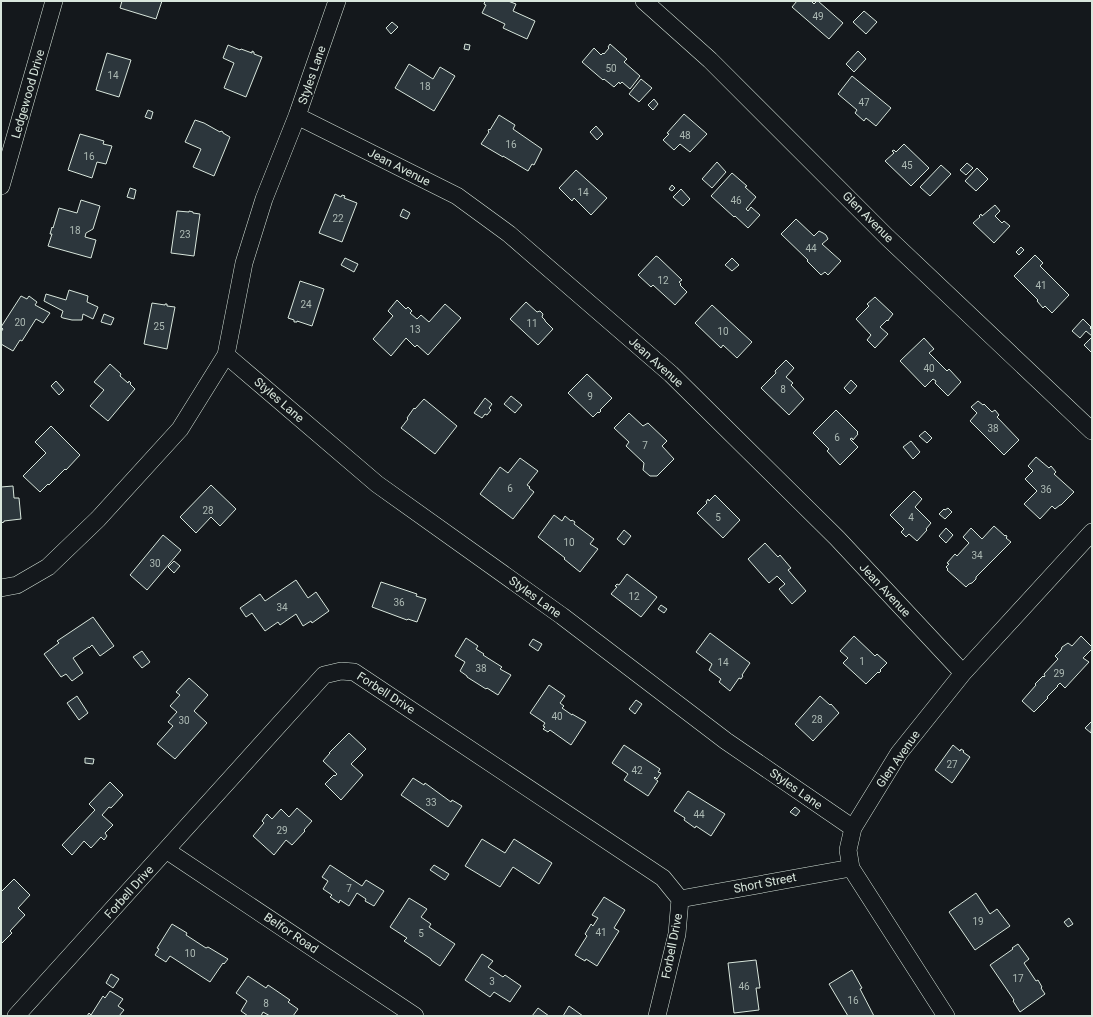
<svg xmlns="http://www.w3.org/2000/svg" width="1093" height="1017" font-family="Roboto,sans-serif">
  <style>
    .building { fill: #2c363c; stroke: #d8e6dc }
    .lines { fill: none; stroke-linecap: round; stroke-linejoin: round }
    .street-casing { stroke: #d8e6dc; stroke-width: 18 }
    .street { stroke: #14181c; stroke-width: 17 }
    .labels { text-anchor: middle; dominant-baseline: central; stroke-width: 3; stroke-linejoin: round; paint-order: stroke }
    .number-label { font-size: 10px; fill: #adbab4 }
    .street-label { font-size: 12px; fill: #d8e6dc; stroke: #14181c }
  </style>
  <rect width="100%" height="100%" fill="#14181c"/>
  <path class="building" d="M122 1H162L156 19 120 8Z
    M485 1 486 2 487 1H508L516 4 513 11 535 21 527 39 503 28 505 24 482 13 486 5 484 4Z
    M797 1H811L814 4 817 1H818L843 23 829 39 792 7Z
    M864 11 877 22 866 34 853 22Z
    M392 22 398 27 391 34 386 28Z
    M465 44 470 45 469 50 464 49Z
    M610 44 627 59 624 62 640 76 630 89 622 82 620 84 619 82 614 87 604 79 603 80 582 62 594 48 601 55 603 53 604 54 609 48 608 47Z
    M228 45 240 50 241 49 252 53V51L254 52V54L262 57 246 97 224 88 234 63 223 58Z
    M858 51 866 59 854 72 846 64Z
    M107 53 131 60 119 97 96 90Z
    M409 64 433 79 440 67 455 76 434 111 395 88Z
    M852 76 891 108 876 126 866 118 864 121 855 113 857 110 838 94Z
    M641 79 652 88 639 102 629 94Z
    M654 99 658 104 653 110 648 105Z
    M148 110 153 112 151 119 145 117Z
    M684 114 707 134 690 152 680 144 674 150 663 140 669 134 667 133Z
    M499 115 515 125 513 129 542 149 534 165 532 164 528 171 503 156V157L481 144 489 132 488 131 489 129 490 130Z
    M195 120 204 123 220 132 221 131 223 132V133L230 137 214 176 193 167 201 149 185 142Z
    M596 126 603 134 597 140 590 132Z
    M80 134 104 141 103 144 112 146 106 164 97 162 92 178 68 170Z
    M904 144 929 168 911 186 885 161 894 153 892 151 894 150 896 152Z
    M717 162 726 172 712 188 702 179Z
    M967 163 973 168 966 175 960 170Z
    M941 165 951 174 930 196 920 187Z
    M977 168 988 179 976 191 965 181Z
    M576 170 607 198 591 215 574 198 572 201 559 188Z
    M732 173 747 186 745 187 756 197 746 209 748 211 751 207 760 215 748 228 735 216 734 217 711 196Z
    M672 185 675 188 672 191 669 189Z
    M130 188 136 190 134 199 127 197Z
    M681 189 690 199 683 206 673 197Z
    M335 194 341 197 342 195 345 196 344 198 357 203 342 242 319 233Z
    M81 200 100 206 93 229 86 233 85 237 96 240 91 258 48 246 52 234H50L52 227 53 228 59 208 77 213Z
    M995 205 1000 211 995 216 1002 223 1004 221 1010 226 994 243 973 223 980 217 979 216 981 214 982 216Z
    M403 209 410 213 407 219 400 216Z
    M177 211 189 212V211L193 212V213L200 214 194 256 171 253Z
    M796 219 814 236 819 231 823 233 826 235 828 239 822 244 841 261 828 275 825 272 821 275 807 261 808 260 781 234Z
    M1021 247 1024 250 1019 255 1016 252Z
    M1035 255 1043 263 1040 266 1069 295 1052 313 1045 306 1043 308 1037 301 1038 300 1014 276Z
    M656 256 658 257 682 280 679 282 681 284 680 285 687 292 675 305 653 285 651 287 638 275Z
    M345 258 358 264 354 272 341 265Z
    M732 258 739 265 732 271 725 265Z
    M300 281 324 289 312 326 297 321V322H294V320L288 318Z
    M69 290 88 296 87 302 98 307 93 319 83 314 82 320H72L63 318 61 317 63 311 44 301 46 294 66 300Z
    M21 296 27 299 29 296 37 302 35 305 50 313 43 323 36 319 22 341 20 340 13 351 1 344V332L3 329 1 327Z
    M875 297 893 314 889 319 888 321 887 320 880 327 888 334 875 348 867 340 871 335 856 319 869 306 867 304Z
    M397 300 406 309 408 307 412 311 410 313 417 319 421 315 429 322 445 304 461 318 428 355 417 345 415 347 406 338 391 356 373 339 393 316 388 311Z
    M526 302 537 312 540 311 543 314 542 317 545 320V321L553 329 538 345 510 319Z
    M152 303 165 305V304H167V306L175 307 167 349 144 344Z
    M712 305 752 342 737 358 723 345 721 348 695 323Z
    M104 314 114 318 111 325 101 322Z
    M1083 319 1091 327 1090 328 1092 330V336L1086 331 1080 338 1072 331Z
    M1092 337V353L1084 345Z
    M924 338 934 349 929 353 947 371 949 369 961 382 948 396 935 383 936 381 933 379 925 387 900 361Z
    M786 360 794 368 786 377 793 383 791 385 804 399 789 415 761 388 776 373 775 371Z
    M110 364 121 374 120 376 128 383 129 381 131 383 130 384 135 389 108 421 90 406 104 390 94 382Z
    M587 374 612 398 600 410 601 411 599 413 598 412 593 417 568 393Z
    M851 380 857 386 850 394 844 388Z
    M56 381 64 390 59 395 51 386Z
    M511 396 522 405 515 413 504 404Z
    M485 398 492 404 489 408 491 410 487 415 485 414 482 418 474 413Z
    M424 399 457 426 435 454 401 428 408 419 407 418 414 408 415 409Z
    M978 401 983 405 984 404 992 412 995 410 999 415 997 417 1019 440 1004 455 970 421 977 413 971 407Z
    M836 410 858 432 857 433 858 434 853 440 852 438 850 439 858 447 840 465 827 451 829 449 813 433Z
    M629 413 643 426 648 423 667 441 662 446 674 459 657 476H650L643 470 644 463 626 446 629 442 614 428Z
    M51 426 80 455 66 470 65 469 49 485 48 484 40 492 23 476 46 453 35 442Z
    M925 431 932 438 927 443 919 436Z
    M911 441 920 452 913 459 903 447Z
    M1036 457 1049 468 1051 466 1056 472 1054 474 1074 492 1061 505H1060L1055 509 1052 506 1040 519 1024 504 1037 491 1025 479 1033 471 1028 466Z
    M520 458 538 471 527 485 530 487 529 488 534 492 513 519 480 494 500 467 508 473Z
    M211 485 236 509 220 526 211 517 196 533 180 517Z
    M13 486 14 498H19L21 519 4 521V522L1 523V487Z
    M914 491 922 499 915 507 931 523 926 529 927 530 917 541 909 534 906 537 901 532 904 529 890 515Z
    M715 495 740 520 723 538 697 513 707 503 706 502 708 499 709 501Z
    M948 508 952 512 945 519 939 514 944 509 945 510Z
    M554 515 562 521 565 516 571 521 572 520 575 522 574 524 594 539 590 544 598 549 580 572 564 559 565 558 538 537Z
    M994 526 1005 536 1006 535 1007 537 1006 538 1011 542 976 577V579L972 583 969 584 966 587 947 570 948 569 946 567 949 564 947 563 955 554 957 556 969 543 963 537 971 528 982 539Z
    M946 528 953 535 946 543 939 536Z
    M624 530 631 536 624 545 617 539Z
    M163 535 181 550 147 590 130 575Z
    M765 543 778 557 780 555 791 568 788 570 806 591 792 604 779 589 785 584 777 576 769 583 748 559Z
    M174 561 180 566 174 573 168 567Z
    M627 574 657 597 641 617 611 594 617 587 615 586 617 584 619 585Z
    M296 580 308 598 316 592 329 611 312 623 311 621 303 626 296 614 280 625 278 622 265 631 252 613 246 617 240 608 260 594 265 601Z
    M381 582 417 594 416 596 426 599 417 622 408 619 407 620 372 607Z
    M661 605 667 609 664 613 658 609Z
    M93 617 114 646 100 656 92 645 89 648V647L73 658 83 673 72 681 66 674 61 677 44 654 59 643 57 641Z
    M710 633 750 663 742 675 743 676 741 679 739 678 730 691 719 682 721 679 709 670 712 664 696 652Z
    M854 636 875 656 877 654 887 663 880 670 881 671 879 673 878 672 866 684 843 663 848 658 840 651Z
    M1081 636 1092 647V649L1083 658 1089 662 1065 688 1060 683 1057 686H1058L1047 697 1048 698 1034 712 1022 701 1036 685 1035 684 1043 676 1044 677 1045 676 1044 674 1058 659 1055 656 1061 650 1062 647 1068 643 1072 646Z
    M466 638 478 646 476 649 484 654 483 655 502 667 500 669 511 675 498 695 487 688 486 689 467 677V676L460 671 465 662 455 656Z
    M533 639 542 644 538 651 529 645Z
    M142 651 150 662 142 668 133 657Z
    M189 678 208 695 194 711 207 723 175 759 157 744 173 726 168 722 177 712 170 706 180 695 176 692Z
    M549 685 565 696 560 703 564 706 562 708 572 715V714L586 722 571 745 550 730 548 732 543 729 545 727 543 726 545 723 530 713Z
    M77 696 88 713 79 720 67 703Z
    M820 696 830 705 831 704 839 713 813 741 795 724Z
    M636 700 642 704 635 714 629 709Z
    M1091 722 1092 723 1091 733 1085 728Z
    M349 733 366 749 351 764 363 775 341 800 325 784 334 775 335 776 337 774 323 761 330 753H329Z
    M624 745 660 769 658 772 661 773 657 779 655 777 654 778 658 781 648 796 624 780 628 774 612 763Z
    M953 745 960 751 961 749 964 751 963 752 970 757 952 783 935 770Z
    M85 758 94 759 93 764 85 763Z
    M413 778 424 785 425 783 451 802 452 800 462 806 448 827 401 795Z
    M110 782 123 795 111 808 109 807 102 815 113 825 105 833 107 836 104 840 101 837 91 848 84 841 72 855 62 845 95 810 89 804Z
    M688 791 725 814 711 836 696 826 695 828 684 820 685 818 674 811Z
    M795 807 800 811 796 816 790 812Z
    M297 808 312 821 304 830 305 831 292 845 286 840 274 855 253 836 264 823 262 821 267 814 272 819 281 809 289 817Z
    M482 839 505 853 514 839 552 863 539 884 513 867 500 887 465 866Z
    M330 865 362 886 366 880 384 891 374 906 365 901 366 899 357 893 349 906 340 900 339 903 330 897 332 895 323 889 328 881 322 877Z
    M434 865 449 874 445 880 430 870Z
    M14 879 30 895 18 908 25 915 10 931 12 933 1 944V892Z
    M976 893 990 914 997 909 1010 926 975 950 949 912Z
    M604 897 625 910 614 928 619 931 597 966 586 959 585 961 575 955 587 936 585 934 591 924 593 926 598 918 592 915Z
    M409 898 427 909 421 917 431 924 429 927 455 944 440 966 431 960V959L404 941 407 938 390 927Z
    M1069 918 1073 924 1068 927 1064 922Z
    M172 924 187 933 186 935 206 948 208 947 228 959 224 964 223 963 210 982 170 956 166 962 155 955 159 949 157 948Z
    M1018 944 1029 959 1024 963 1036 981 1038 980 1042 987 1041 988 1045 994 1020 1012 1013 1001 1014 1000 990 965 1013 949 1012 948Z
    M482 954 493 961 488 967 503 977 505 975 521 986 510 1002 494 992 490 997 465 980Z
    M756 960 760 988H756L759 1010 734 1013 728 963Z
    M852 970 862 988 860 989 874 1016H848L829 984Z
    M111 974 119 979 113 988 106 983Z
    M248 976 266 988 268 985 290 1000 288 1002 298 1009 293 1016H270L263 1012 261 1016H248L241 1011 247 1001 236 993Z
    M110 991 123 999 118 1006 124 1010 119 1016H87L89 1013 91 1015 103 996 105 998Z
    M569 1006 583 1016H563Z
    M538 1008 549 1016H532Z"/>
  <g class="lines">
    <g class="street-casing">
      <path id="street" d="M644 1 710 60 887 237 1092 431
        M297 116 457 196 509 234 671 374 837 538 963 673
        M1 186 54 1
        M226 355 377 484 562 616 726 741 853 828
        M1 588 17 585 48 567 98 519 180 429 226 355 244 263 264 199 297 116 337 1
        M166 850 415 1016
        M680 899 851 868
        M16 1016 324 675 341 671 354 672 663 878 680 899 677 934 657 1016
        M946 1016 851 868 848 850 853 828 899 753 963 673 1092 532"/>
    </g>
    <use href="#street" class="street"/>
  </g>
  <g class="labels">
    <g class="number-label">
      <text x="818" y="16">49</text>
      <text x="611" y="68">50</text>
      <text x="113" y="75">14</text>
      <text x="425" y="86">18</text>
      <text x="864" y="102">47</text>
      <text x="685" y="135">48</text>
      <text x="511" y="144">16</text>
      <text x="89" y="156">16</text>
      <text x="907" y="165">45</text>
      <text x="583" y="192">14</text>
      <text x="736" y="200">46</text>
      <text x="338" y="218">22</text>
      <text x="75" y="230">18</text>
      <text x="185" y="234">23</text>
      <text x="811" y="248">44</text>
      <text x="663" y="280">12</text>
      <text x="1041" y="285">41</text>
      <text x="306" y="304">24</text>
      <text x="20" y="322">20</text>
      <text x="532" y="323">11</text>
      <text x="159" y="326">25</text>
      <text x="415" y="329">13</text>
      <text x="723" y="331">10</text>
      <text x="929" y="368">40</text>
      <text x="783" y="389">8</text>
      <text x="590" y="396">9</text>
      <text x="993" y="428">38</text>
      <text x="837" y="437">6</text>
      <text x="645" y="445">7</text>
      <text x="510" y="488">6</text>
      <text x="1046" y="489">36</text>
      <text x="208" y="510">28</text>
      <text x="718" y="517">5</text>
      <text x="911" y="517">4</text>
      <text x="569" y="542">10</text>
      <text x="977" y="555">34</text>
      <text x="155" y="563">30</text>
      <text x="634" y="596">12</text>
      <text x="399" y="602">36</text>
      <text x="282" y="607">34</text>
      <text x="862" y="661">1</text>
      <text x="723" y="662">14</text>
      <text x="481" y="668">38</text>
      <text x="1059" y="673">29</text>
      <text x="557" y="716">40</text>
      <text x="817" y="719">28</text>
      <text x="184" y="720">30</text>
      <text x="952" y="764">27</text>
      <text x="637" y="770">42</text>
      <text x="431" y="802">33</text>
      <text x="699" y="814">44</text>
      <text x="282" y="830">29</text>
      <text x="349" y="888">7</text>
      <text x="978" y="921">19</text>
      <text x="601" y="932">41</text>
      <text x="421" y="933">5</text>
      <text x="190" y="953">10</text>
      <text x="1018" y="978">17</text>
      <text x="492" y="981">3</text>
      <text x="744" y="986">46</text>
      <text x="853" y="1000">16</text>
      <text x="266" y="1003">8</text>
    </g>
    <g class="street-label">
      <text transform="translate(312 75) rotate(-71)">Styles Lane</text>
      <text transform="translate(28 94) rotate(-74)">Ledgewood Drive</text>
      <text transform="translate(399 167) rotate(27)">Jean Avenue</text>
      <text transform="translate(868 217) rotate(45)">Glen Avenue</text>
      <text transform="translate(656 362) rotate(42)">Jean Avenue</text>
      <text transform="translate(279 400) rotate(41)">Styles Lane</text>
      <text transform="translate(885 590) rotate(47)">Jean Avenue</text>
      <text transform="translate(535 597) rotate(36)">Styles Lane</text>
      <text transform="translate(386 693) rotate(33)">Forbell Drive</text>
      <text transform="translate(898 759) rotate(-55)">Glen Avenue</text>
      <text transform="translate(796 789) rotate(35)">Styles Lane</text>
      <text transform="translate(765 883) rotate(-11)">Short Street</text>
      <text transform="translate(129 892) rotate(-48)">Forbell Drive</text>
      <text transform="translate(291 933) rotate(34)">Belfor Road</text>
      <text transform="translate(672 946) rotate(-79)">Forbell Drive</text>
    </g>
  </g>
  <rect width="1093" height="1017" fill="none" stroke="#d8e6dc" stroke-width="4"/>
</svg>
